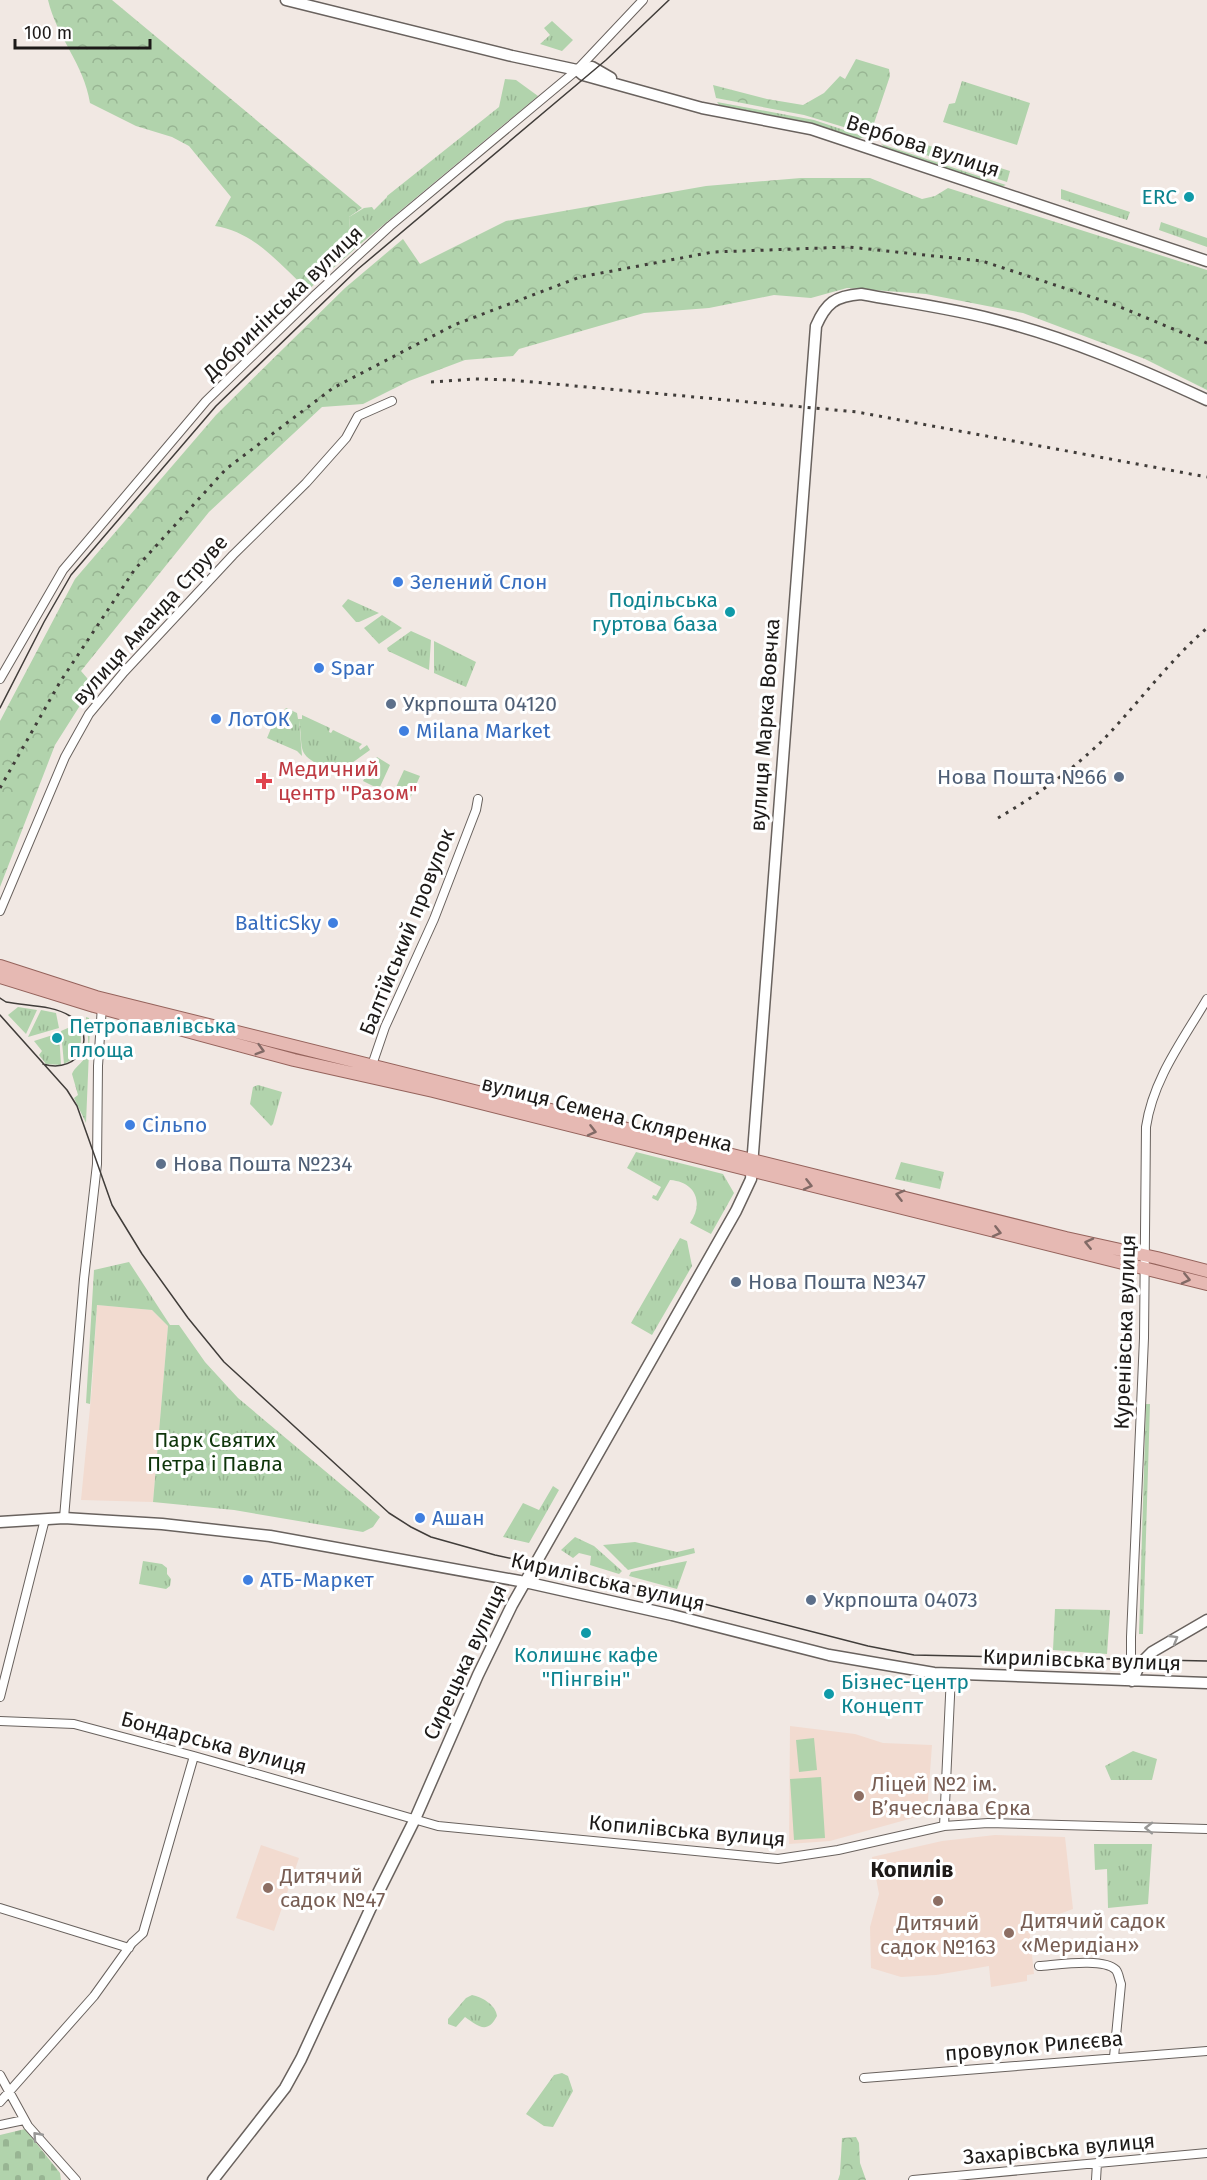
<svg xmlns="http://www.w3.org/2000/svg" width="1207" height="2180" font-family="'Fira Sans',sans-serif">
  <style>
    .education { fill: #f2dbd0 }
    .grass { fill: url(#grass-tufts) }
    .forest { fill: url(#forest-crowns) }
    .cemetery { fill: url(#cemetery-stones) }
    .pitch { fill: #b1d3ac }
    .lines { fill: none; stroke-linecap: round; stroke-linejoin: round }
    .street-casing { stroke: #69625e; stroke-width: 10 }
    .secondary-casing { stroke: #69625e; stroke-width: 13 }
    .primary-casing { stroke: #95635c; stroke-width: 14 }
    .street { stroke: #fff; stroke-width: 8 }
    .secondary { stroke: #fff; stroke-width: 10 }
    .primary { stroke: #e6b9b3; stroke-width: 12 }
    .tram { stroke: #413d3a; stroke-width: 1.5 }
    .rail { stroke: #413d3a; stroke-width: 3; stroke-dasharray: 3 6; stroke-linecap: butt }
    .oneway { stroke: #826a66 }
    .oneway2 { stroke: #999897 }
    .culture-dot { fill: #0f9aa8; stroke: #fff; stroke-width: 2 }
    .shop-dot { fill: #3f7fe0; stroke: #fff; stroke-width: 2 }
    .service-dot { fill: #5c6f8a; stroke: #fff; stroke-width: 2 }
    .health-dot { fill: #e0444e; stroke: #fff; stroke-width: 2 }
    .education-dot { fill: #8d6e63; stroke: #fff; stroke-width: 2 }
    .labels { text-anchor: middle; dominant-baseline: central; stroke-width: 6; stroke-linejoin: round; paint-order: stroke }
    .street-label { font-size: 21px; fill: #1d1a18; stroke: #fff }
    .culture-label { font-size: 21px; fill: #0d838f; stroke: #fff; text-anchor: end }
    .shop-label { font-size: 21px; fill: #366cbe; stroke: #fff; text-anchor: start }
    .service-label { font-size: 21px; fill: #4e5e75; stroke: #fff; text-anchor: start }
    .health-label { font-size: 21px; fill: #be3a42; stroke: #fff; text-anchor: start }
    .park-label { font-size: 21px; fill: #0e350a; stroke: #fff }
    .education-label { font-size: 21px; fill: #785e54; stroke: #fff; text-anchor: start }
    .neighbourhood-label { font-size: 22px; font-weight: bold; fill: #1d1a18; stroke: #fff }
  </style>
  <defs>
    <pattern id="grass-tufts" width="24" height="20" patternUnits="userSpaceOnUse" patternTransform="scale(1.5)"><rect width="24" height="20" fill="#b1d3ac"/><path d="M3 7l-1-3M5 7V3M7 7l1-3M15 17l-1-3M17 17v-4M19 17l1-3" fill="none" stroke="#98b593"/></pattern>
    <pattern id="forest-crowns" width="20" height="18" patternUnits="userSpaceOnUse" patternTransform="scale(1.5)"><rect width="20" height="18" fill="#b1d3ac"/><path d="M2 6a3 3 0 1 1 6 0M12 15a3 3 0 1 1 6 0" fill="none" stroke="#98b593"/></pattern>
    <pattern id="cemetery-stones" width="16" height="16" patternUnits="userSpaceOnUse" patternTransform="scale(1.5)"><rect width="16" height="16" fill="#b1d3ac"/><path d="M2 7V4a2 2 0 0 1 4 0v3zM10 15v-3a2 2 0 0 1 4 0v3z" fill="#98b593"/></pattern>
  </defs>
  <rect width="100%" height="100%" fill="#f1e8e3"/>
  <path class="education" d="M97 1305 152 1310 168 1326 153 1502 81 1500 92 1387Z
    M790 1726 855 1734 883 1743 932 1745 927 1814 830 1841 789 1844Z
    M995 1835 1065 1837 1073 1909 1029 1925 1034 1974 1027 1975V1981L991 1987 989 1966 936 1975 901 1977 871 1968 870 1927 879 1894 872 1857 942 1841Z
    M261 1845 299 1858 274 1931 236 1918Z"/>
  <path class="grass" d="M552 21 573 40 562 51 540 44 550 35 544 28Z
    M505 79 516 80 538 96 364 241 350 229 349 217 364 208 372 207 374 210 387 197V196L499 107Z
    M962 81 1030 103 1017 145 943 122 949 104 955 103Z
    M717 102 814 120 865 137 857 139 821 127 720 106Z
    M882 131 1010 171 1007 182 881 140Z
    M881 144 1006 185 1001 187 885 148Z
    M1061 189 1130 212 1127 220 1061 199Z
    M1161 222 1207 238V247L1159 230Z
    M348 599 379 613 359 622H356L342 606Z
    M382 615 402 628 379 644 364 628Z
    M411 631 431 640 429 670 388 651 387 648Z
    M434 641 476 662 466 687 434 673Z
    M286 708 297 713 298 719H302V715L330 728 329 732 331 733 333 730 362 744 359 747 360 750 367 745 370 750 338 773 333 772 334 769 331 768 328 769C295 754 304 752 299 720L302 756 297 751 267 738 272 726Z
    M18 1007 37 1010 26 1034 8 1015Z
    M41 1010 56 1013 59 1028 28 1037Z
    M86 1017 89 1018 90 1027 86 1123 74 1098 78 1095 72 1074C74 1068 80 1065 84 1059 93 1044 85 1031 86 1017Z
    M77 1024C85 1040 81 1057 64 1064L61 1031Z
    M59 1033 61 1065 46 1064 39 1055 42 1051 34 1041Z
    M258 1085 282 1092 273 1124 271 1126 250 1104 253 1087Z
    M636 1152 723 1174 734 1193 711 1234 690 1223C704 1203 696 1182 670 1180L658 1201 652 1198 653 1195 656 1196 661 1187 627 1168Z
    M901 1162 944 1172 940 1189 895 1179Z
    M680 1238 687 1241 692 1266 652 1335 631 1323Z
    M129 1262 170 1325H179L205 1362 238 1398 380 1517 373 1527 363 1532 234 1510 153 1502 168 1326 152 1310 97 1305 90 1404 86 1403 94 1270Z
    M1146 1404H1150L1143 1634H1139Z
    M553 1486 559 1490 529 1543 503 1537 523 1503 539 1510Z
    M575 1537 594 1546 622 1571 619 1574 590 1565 591 1556 579 1553 573 1558 561 1550Z
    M635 1542 677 1552 694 1548 695 1553 628 1570 603 1545Z
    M143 1561 162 1564 167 1568V1574L171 1579 170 1586 166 1589 139 1584Z
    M687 1561 677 1589 629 1576 631 1572Z
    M1055 1609 1110 1610 1107 1654 1053 1650Z
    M1133 1751 1157 1759 1152 1780H1111L1105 1766Z
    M1094 1844H1152L1148 1904 1108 1908 1107 1869 1095 1870Z
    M472 1995C482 1997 496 2005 497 2016 487 2035 478 2026 465 2017L456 2027 448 2024V2019L466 1998Z
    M562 2073 568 2076 573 2091 553 2127 544 2126 526 2114 554 2075Z"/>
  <path class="forest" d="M48 0H112L362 208 349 217 350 229 364 241 308 290C279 264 255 232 215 226L231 197 189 146 172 137 136 126 90 103C84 64 57 38 48 0Z
    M856 59 889 69 890 76 870 135 804 115 716 98 713 85 767 99 803 105 824 93 840 76 845 79Z
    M801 178H870L922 199 935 196 948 188 1207 270V390L1145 359 1023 313 926 294 847 288 811 298 774 295 709 308 644 313 519 349 513 356 465 360 409 381 363 404 322 407 209 512 81 671 93 685 55 745 0 887V721L75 579 216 415 345 288 403 239 420 264 506 221 706 186Z
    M856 2137 859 2143 860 2163 866 2180H838L840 2174 842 2138Z"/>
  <path class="cemetery" d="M25 2129 60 2173 61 2180H0V2135Z"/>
  <path class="pitch" d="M377 757 390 765 379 789 363 781Z
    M404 770 420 776 408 803 392 796Z
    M814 1738 817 1770 799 1772 796 1740Z
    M821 1777 825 1838 794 1840 790 1779Z"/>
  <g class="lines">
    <g class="street-casing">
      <path id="street" d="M0 679 63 570 206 401 314 296 390 226 577 70 643 0
        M0 911 65 757 89 714 124 672 233 555 306 483 346 438 358 416 392 401
        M371 1068 385 1027 434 919 476 810 478 799
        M64 1518 84 1279 97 1164 98 1066 102 1006
        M1131 1678V1637L1144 1338 1146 1127C1153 1079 1183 1040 1207 999
        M0 1697 45 1519
        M0 1721 74 1724 194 1756 438 1826 778 1859 838 1850 944 1826 988 1823 1207 1829
        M944 1826 951 1675
        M0 1908 129 1948
        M1039 1966C1056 1965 1104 1957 1116 1970 1119 1974 1119 1979 1121 1984L1114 2057
        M0 2075 28 2126 76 2180
        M864 2078 1207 2051
        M0 2102 94 1996 132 1943 143 1933 194 1756
        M0 2125 24 2120
        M913 2180 1207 2153
        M1096 2180 1097 2163"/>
    </g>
    <g class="secondary-casing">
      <path id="secondary" d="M286 0 512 56 577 70 592 67 611 78
        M577 70 583 75 702 108 811 129 1207 261
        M0 1522 64 1518 96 1520 162 1524 270 1536 525 1582 672 1615 829 1655 934 1673 1207 1683
        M1132 1681 1140 1664 1152 1652 1207 1620
        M213 2180 285 2088 301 2059 373 1903 415 1819 478 1675 512 1605 736 1211 751 1179 816 326C826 303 835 296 861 294 904 302 949 308 992 319 1066 337 1138 368 1207 400"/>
    </g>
    <g class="primary-casing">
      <path id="primary" d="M0 966 96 997 1066 1238 1157 1258 1207 1271
        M0 977 94 1006 294 1060 433 1091 1207 1284"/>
    </g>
    <use href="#street" class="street"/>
    <use href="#secondary" class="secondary"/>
    <use href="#primary" class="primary"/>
    <path class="tram" d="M0 708 44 622 71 575 216 406 358 269 606 60 669 0
      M0 998 6 1002C27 1006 53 1005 70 1016 98 1034 81 1075 43 1064
      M0 1015 67 1090 77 1106 112 1205 142 1254 188 1318 224 1362 389 1513 411 1527 431 1537 495 1555 595 1576 868 1646 914 1655 1207 1661"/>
    <path class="rail" d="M431 382 475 379 511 380 857 412 1207 477
      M0 788 60 682 135 569 226 469 333 388 454 325 580 277 713 252 849 247 982 261 1113 304 1207 343
      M998 818C1034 797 1070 772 1101 742 1137 705 1168 662 1207 628"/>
  </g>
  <defs><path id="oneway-chevron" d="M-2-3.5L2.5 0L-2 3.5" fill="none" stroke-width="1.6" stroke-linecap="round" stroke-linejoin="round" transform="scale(1.5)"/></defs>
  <g class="oneway">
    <use href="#oneway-chevron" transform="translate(260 1050) rotate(16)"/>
    <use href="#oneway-chevron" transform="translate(592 1131) rotate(14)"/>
    <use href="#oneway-chevron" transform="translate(808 1185) rotate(14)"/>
    <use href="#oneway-chevron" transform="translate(900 1195) rotate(-166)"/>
    <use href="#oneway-chevron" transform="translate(997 1232) rotate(14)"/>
    <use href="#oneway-chevron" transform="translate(1089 1243) rotate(-167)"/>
    <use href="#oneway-chevron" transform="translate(1186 1279) rotate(13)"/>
  </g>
  <g class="oneway2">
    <use href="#oneway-chevron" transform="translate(1174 1639) rotate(-30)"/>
    <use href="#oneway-chevron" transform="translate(1149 1828) rotate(-179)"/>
    <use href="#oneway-chevron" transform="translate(37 2136) rotate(-132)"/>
  </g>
  <g class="culture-dot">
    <circle cx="1189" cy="197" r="6"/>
    <circle cx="730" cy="612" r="6"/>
    <circle cx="57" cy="1038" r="6"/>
    <circle cx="586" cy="1633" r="6"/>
    <circle cx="829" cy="1694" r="6"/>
  </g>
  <g class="shop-dot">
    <circle cx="398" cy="582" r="6"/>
    <circle cx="319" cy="668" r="6"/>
    <circle cx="216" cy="719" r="6"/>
    <circle cx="404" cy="731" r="6"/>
    <circle cx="333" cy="923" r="6"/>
    <circle cx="130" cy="1125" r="6"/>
    <circle cx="420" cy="1518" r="6"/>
    <circle cx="248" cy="1580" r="6"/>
  </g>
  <g class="service-dot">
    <circle cx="391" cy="704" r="6"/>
    <circle cx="1119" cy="777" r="6"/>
    <circle cx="161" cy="1164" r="6"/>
    <circle cx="736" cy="1282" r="6"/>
    <circle cx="811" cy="1600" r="6"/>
  </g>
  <path class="health-dot" d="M261 772h6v6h6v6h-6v6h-6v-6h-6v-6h6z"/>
  <g class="education-dot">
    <circle cx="859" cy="1796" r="6"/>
    <circle cx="268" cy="1888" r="6"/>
    <circle cx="938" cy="1901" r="6"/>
    <circle cx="1009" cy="1933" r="6"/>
  </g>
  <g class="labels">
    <g class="street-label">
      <text transform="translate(923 146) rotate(18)">Вербова вулиця</text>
      <text transform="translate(283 303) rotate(-44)">Добринінська вулиця</text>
      <text transform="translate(150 620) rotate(-48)">вулиця Аманда Струве</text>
      <text transform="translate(765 725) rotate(-86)">вулиця Марка Вовчка</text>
      <text transform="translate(407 932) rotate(-68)">Балтійський провулок</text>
      <text transform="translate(607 1114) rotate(14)">вулиця Семена Скляренка</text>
      <text transform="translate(1125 1332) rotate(-88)">Куренівська вулиця</text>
      <text transform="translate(608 1582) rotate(13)">Кирилівська вулиця</text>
      <text transform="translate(1082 1660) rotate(2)">Кирилівська вулиця</text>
      <text transform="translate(465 1662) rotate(-65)">Сирецька вулиця</text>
      <text transform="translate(214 1743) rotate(15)">Бондарська вулиця</text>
      <text transform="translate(687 1831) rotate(5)">Копилівська вулиця</text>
      <text transform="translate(1034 2046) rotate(-5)">провулок Рилєєва</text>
      <text transform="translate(1059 2149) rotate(-5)">Захарівська вулиця</text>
    </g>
    <g class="culture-label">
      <text x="1177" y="197">ERC</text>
      <text x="718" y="600">Подільська<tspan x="718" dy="24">гуртова база</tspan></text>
      <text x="69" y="1026" text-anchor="start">Петропавлівська<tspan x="69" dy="24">площа</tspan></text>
      <text x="586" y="1655" text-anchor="middle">Колишнє кафе<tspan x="586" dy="24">"Пінгвін"</tspan></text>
      <text x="841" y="1682" text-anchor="start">Бізнес-центр<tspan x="841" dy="24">Концепт</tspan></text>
    </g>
    <g class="shop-label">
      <text x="410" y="582">Зелений Слон</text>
      <text x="331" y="668">Spar</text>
      <text x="228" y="719">ЛотОК</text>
      <text x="416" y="731">Milana Market</text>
      <text x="321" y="923" text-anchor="end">BalticSky</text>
      <text x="142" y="1125">Сільпо</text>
      <text x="432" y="1518">Ашан</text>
      <text x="260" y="1580">АТБ-Маркет</text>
    </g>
    <g class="service-label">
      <text x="403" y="704">Укрпошта 04120</text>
      <text x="1107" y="777" text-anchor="end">Нова Пошта №66</text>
      <text x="173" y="1164">Нова Пошта №234</text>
      <text x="748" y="1282">Нова Пошта №347</text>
      <text x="823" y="1600">Укрпошта 04073</text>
    </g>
    <g class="health-label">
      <text x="278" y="769">Медичний<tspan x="278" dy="24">центр "Разом"</tspan></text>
    </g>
    <g class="park-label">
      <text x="215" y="1440">Парк Святих<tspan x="215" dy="24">Петра і Павла</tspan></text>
    </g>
    <g class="education-label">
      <text x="871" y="1784">Ліцей №2 ім.<tspan x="871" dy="24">В’ячеслава Єрка</tspan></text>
      <text x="280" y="1876">Дитячий<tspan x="280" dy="24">садок №47</tspan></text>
      <text x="1021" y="1921">Дитячий садок<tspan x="1021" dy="24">«Меридіан»</tspan></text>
      <text x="938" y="1923" text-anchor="middle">Дитячий<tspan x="938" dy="24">садок №163</tspan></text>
    </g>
    <g class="neighbourhood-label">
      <text x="912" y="1869">Копилів</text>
    </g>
  </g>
  <path d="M15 39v9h135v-9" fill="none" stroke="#1d1a18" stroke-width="3"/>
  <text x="24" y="39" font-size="18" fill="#1d1a18" stroke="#ffffff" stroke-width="4.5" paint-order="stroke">100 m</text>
</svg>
